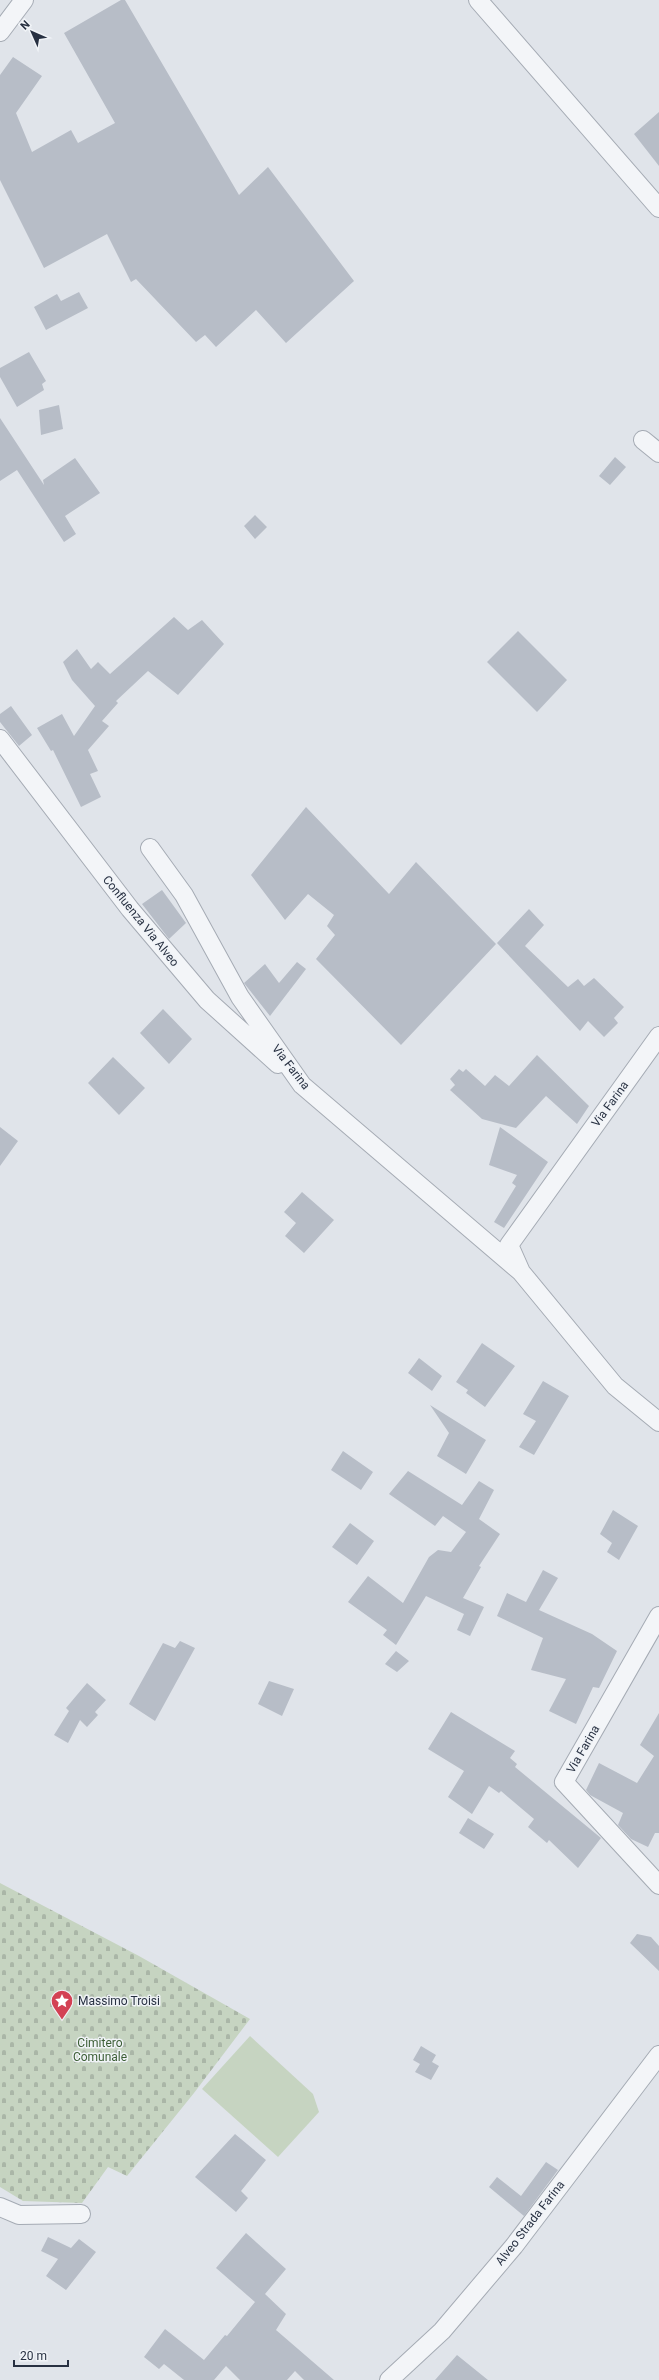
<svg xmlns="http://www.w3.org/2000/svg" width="659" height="2380" font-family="Roboto,sans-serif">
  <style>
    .cemetery { fill: url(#cemetery-stones) }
    .garden { fill: #c6d4c1 }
    .building { fill: #b7bdc7 }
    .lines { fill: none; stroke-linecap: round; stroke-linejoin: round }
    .minor-casing { stroke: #a5abb4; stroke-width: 20 }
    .minor { stroke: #f3f5f8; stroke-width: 18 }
    .labels { text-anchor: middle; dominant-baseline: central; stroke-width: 3; stroke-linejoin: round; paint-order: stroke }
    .street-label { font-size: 12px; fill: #283142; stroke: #f0f3f7 }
    .poi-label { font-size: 12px; fill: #283142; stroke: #f0f3f7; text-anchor: start }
    .park-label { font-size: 12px; fill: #3c5e35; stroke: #f0f3f7 }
  </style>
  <defs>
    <pattern id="cemetery-stones" width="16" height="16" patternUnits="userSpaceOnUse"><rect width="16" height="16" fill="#c6d4c1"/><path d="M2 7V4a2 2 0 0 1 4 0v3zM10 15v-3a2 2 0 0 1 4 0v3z" fill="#aab6a7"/></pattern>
  </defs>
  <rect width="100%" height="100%" fill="#e0e4ea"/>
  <path class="cemetery" d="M0 1883 139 1956 250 2019 194 2093 127 2176 108 2167 82 2203 23 2201 0 2187Z"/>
  <path class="garden" d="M250 2036 313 2094 319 2112 278 2157 202 2089Z"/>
  <path class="building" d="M121 0H125L239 195 268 167 354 281 286 343 256 310 216 347 205 335 196 342 136 279 131 282 107 234 44 268 0 180V75L13 57 42 76 16 113 32 152 71 130 78 143 115 123 64 33Z
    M659 112V166L634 134Z
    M79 292 88 308 46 330 34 307 57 294 61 301Z
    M29 352 46 381 42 384 44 390 17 407 0 377V368Z
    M59 405 63 429 41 435 39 410Z
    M0 418 44 485 43 480 75 458 100 493 65 516 76 534 64 542 17 470 0 481Z
    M615 457 626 467 610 485 599 476Z
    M255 515 267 527 255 539 244 526Z
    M174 617 188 630 202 620 224 644 178 695 148 671 116 701 118 703 102 721 109 726 88 750 98 771 90 774 101 797 81 807 53 750 51 751 37 728 62 714 74 736 95 706 72 680 63 662 77 649 91 669 98 662 110 674Z
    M518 631 567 680 537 712 487 662Z
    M11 706 32 735 19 746 0 722V714Z
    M306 807 389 894 416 862 496 944 401 1045 316 959 335 935 327 926 334 915 308 894 285 920 251 875Z
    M162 890 186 923 169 939 142 904Z
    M529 909 544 925 525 946 568 987 578 979 584 986 594 978 624 1007 614 1018 618 1023 604 1037 588 1021 580 1031 497 943Z
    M297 962 306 969 270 1016 244 983 265 964 279 983Z
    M163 1009 192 1039 169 1064 140 1033Z
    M537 1055 589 1106 577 1124 546 1096 516 1128 482 1119 450 1090 455 1085 450 1079 459 1069 463 1072 466 1069 485 1086 495 1075 509 1086Z
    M113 1057 145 1088 119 1115 88 1083Z
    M0 1127 18 1141 0 1166Z
    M500 1127 548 1162 504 1228 494 1222 516 1186 512 1183 517 1175 489 1165Z
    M302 1192 334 1220 304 1253 285 1236 296 1223 284 1212Z
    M482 1343 515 1366 485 1407 466 1393 468 1390 456 1382Z
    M419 1358 442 1376 432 1391 408 1373Z
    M543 1381 569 1396 534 1455 519 1447 536 1421 523 1414Z
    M430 1405 486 1440 466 1474 437 1456 449 1433Z
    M343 1451 373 1472 361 1490 331 1470Z
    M408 1471 462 1505 479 1481 494 1490 479 1519 500 1534 479 1566 481 1567 463 1598 484 1607 470 1636 457 1630 464 1614 426 1596 396 1645 383 1635 387 1630 348 1602 368 1576 403 1603 429 1557 438 1550 451 1552 466 1532 443 1516 435 1526 389 1494Z
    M613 1510 638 1526 619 1560 607 1552 612 1543 600 1534Z
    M350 1523 374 1541 357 1565 332 1547Z
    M543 1570 558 1578 539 1610 592 1634 617 1651 599 1688 593 1687 576 1724 549 1711 566 1679 531 1670 543 1638 497 1616 507 1593 526 1602Z
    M180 1641 195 1648 155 1721 129 1704 163 1643 175 1648Z
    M396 1651 409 1661 397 1672 385 1664Z
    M269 1681 294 1689 282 1716 258 1704Z
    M87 1683 106 1700 95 1712 98 1715 87 1727 80 1720 68 1743 54 1735 69 1711 66 1708Z
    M451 1712 515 1751 510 1758 517 1764 515 1767 601 1838 578 1868 549 1840 547 1843 528 1827 534 1819 501 1791 499 1793 489 1786 472 1814 448 1797 464 1771 428 1749Z
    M659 1713V1833H655L648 1847 631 1839 618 1825 623 1813 590 1795 586 1790 599 1763 637 1783 654 1756 640 1745Z
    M468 1818 494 1834 484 1849 459 1833Z
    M637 1934 651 1937 659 1946V1971L630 1943Z
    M421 2046 436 2055 432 2062 439 2066 431 2080 415 2072 420 2064 413 2060Z
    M235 2134 266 2160 241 2191 248 2198 236 2212 195 2177Z
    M546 2162 558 2170 524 2216 489 2187 497 2177 521 2196Z
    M246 2233 286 2269 265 2294 286 2314 276 2330 334 2380H304L295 2371 287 2380H240L226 2366 214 2380H184L164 2364 159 2369 144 2357 165 2329 204 2360 225 2335 227 2336 255 2302 216 2268Z
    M48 2237 71 2248 79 2239 96 2252 66 2290 46 2276 58 2259 41 2251Z
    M457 2355 488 2380H435Z"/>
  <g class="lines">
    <g class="minor-casing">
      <path id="minor" d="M478 0 659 208
        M0 32 24 0
        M643 440 659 453
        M0 739 130 909 207 1000 278 1064
        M150 848 184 895 240 997 302 1085 521 1272
        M659 1036 509 1245 521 1272 615 1386 659 1422
        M659 1616 564 1782 659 1885
        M0 2207 19 2215 81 2214
        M389 2380 442 2331 514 2246 659 2055"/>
    </g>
    <use href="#minor" class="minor"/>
  </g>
  <defs>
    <g id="sight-pin" transform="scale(1.15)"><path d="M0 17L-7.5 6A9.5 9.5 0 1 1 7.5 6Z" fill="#d34154" stroke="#f0f3f7"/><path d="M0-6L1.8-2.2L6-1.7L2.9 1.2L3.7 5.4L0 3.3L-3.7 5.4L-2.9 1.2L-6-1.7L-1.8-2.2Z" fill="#fff"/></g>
  </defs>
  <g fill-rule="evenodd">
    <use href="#sight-pin" x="62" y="2001"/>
  </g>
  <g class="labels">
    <g class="street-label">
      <text transform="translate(141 921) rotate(51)">Confluenza Via Alveo</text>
      <text transform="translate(291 1067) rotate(52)">Via Farina</text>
      <text transform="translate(610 1104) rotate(-54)">Via Farina</text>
      <text transform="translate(583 1749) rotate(-60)">Via Farina</text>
      <text transform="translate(530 2223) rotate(-52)">Alveo Strada Farina</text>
    </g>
    <g class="poi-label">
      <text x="78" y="2001">Massimo Troisi</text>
    </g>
    <g class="park-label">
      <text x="100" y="2043">Cimitero<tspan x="100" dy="14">Comunale</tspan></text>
    </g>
  </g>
  <g transform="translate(32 32) rotate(315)" stroke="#f0f3f7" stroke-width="3" paint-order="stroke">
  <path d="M0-3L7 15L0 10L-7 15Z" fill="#283142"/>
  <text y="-6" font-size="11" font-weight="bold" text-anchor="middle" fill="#283142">N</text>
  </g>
  <path d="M14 2360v6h54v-6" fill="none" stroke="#283142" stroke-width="2"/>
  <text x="20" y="2360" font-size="12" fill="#283142" stroke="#f0f3f7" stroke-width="3" paint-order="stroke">20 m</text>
</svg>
